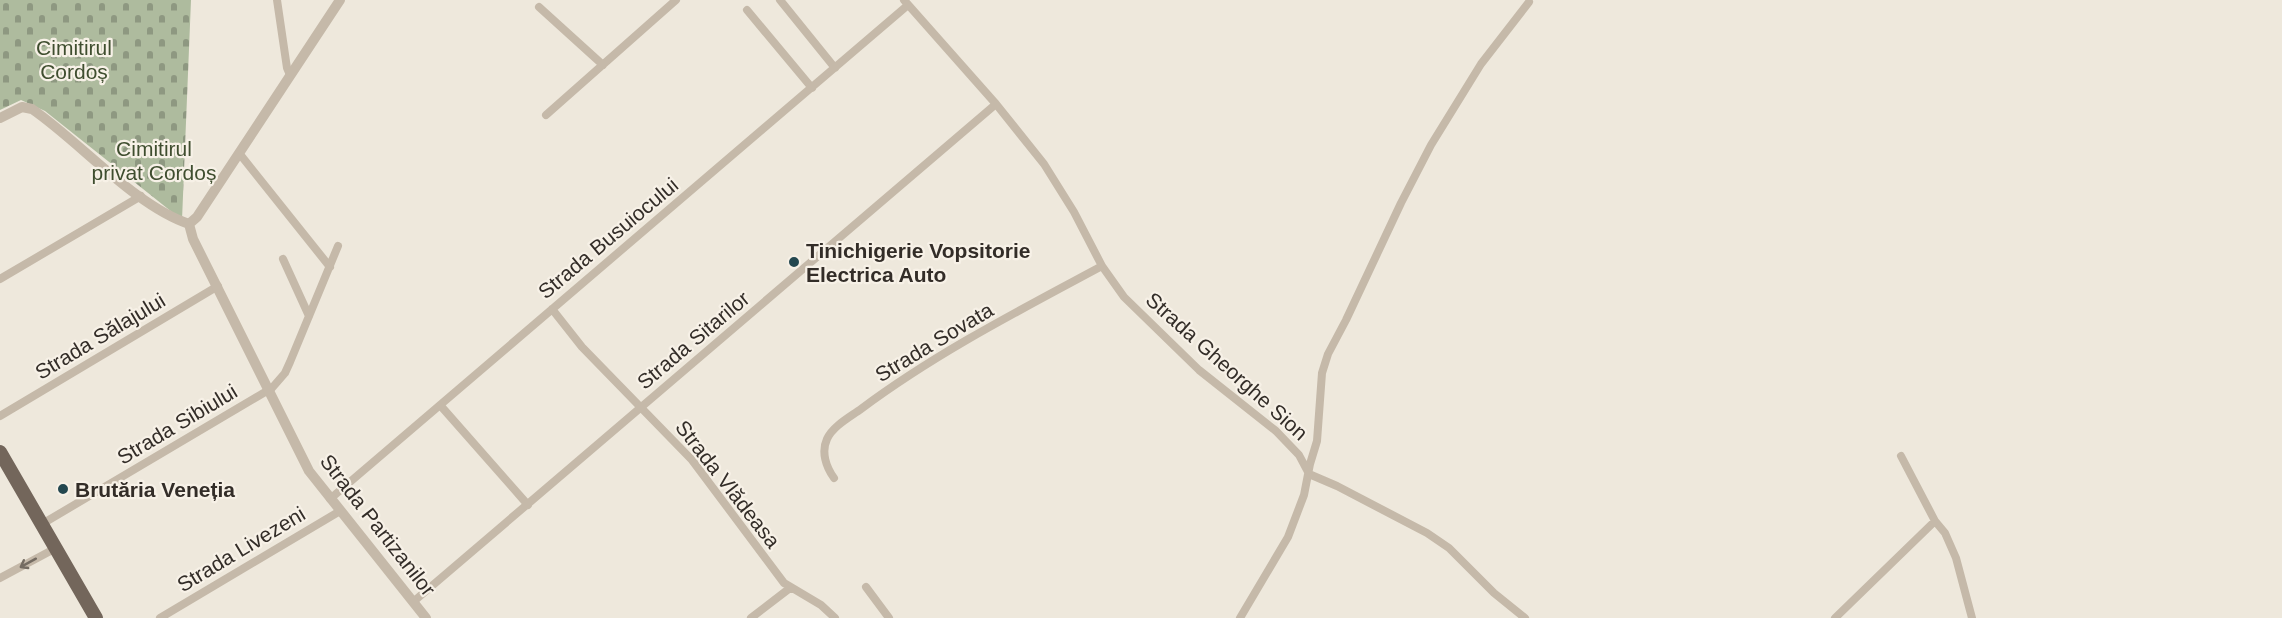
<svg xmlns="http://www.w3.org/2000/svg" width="2282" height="618" font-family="Arial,sans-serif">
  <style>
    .cemetery { fill: url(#cemetery-stones) }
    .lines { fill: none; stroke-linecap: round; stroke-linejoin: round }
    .minor { stroke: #c5b9a9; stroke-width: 8 }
    .tertiary { stroke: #c5b9a9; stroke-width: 10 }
    .primary { stroke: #73665b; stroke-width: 14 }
    .oneway { stroke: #756c62 }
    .poi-dot { fill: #23474f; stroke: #f7f1e7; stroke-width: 2 }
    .labels { text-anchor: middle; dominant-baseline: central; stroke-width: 4.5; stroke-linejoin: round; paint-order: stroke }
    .park-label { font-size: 21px; fill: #3f4e2f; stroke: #f7f1e7 }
    .street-label { font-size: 21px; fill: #332d28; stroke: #f7f1e7 }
    .poi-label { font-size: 21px; font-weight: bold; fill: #332d28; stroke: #f7f1e7; text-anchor: start }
  </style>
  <defs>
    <pattern id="cemetery-stones" width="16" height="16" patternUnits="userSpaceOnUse" patternTransform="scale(1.5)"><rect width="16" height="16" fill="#aebb9e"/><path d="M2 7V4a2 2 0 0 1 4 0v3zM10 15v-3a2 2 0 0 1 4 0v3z" fill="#8e9881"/></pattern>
  </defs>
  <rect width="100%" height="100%" fill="#eee8dc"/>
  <path class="cemetery" d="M0 0H191L182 220 45 111 21 100 0 110Z"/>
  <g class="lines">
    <path class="minor" d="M277 0 287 68 290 75
      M780 0 835 68
      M904 0 996 104 1044 164 1074 212 1102 266 1124 297 1199 370 1276 431 1299 455 1308 472
      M539 7 603 65
      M747 10 812 88
      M546 115 676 0
      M239 153 330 267
      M283 259 309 316
      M0 279 141 196
      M552 309 582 347 692 460 784 583 821 605 835 618
      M440 405 528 505
      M0 416 218 286
      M1901 456 1935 521 1945 533 1956 558 1972 618
      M1309 474 1337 486 1427 533 1449 548 1494 593 1525 618
      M834 478C826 467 821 452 827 439 833 426 850 417 861 409 936 353 1020 310 1102 266
      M330 499 908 5
      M42 524 272 388 285 373 290 362 338 246
      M0 578 56 548
      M866 587 889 618
      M413 602 996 104
      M160 618 340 511
      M751 618 790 588
      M1240 618 1288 537 1304 495 1310 464 1317 441 1322 373 1328 354 1346 320 1401 203 1431 145 1481 64 1529 2
      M1835 618 1935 521"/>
    <path class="tertiary" d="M0 118 22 107 32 109C80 142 135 206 189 224
      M189 224 193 239 309 471 426 618
      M189 224 197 217 340 0"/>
    <path class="primary" d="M0 452 96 618"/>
  </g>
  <defs><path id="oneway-shaft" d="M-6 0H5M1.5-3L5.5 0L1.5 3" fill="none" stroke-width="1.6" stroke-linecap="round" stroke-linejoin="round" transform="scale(1.5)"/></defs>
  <use class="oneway" href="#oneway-shaft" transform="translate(28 563) rotate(151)"/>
  <g class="poi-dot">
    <circle cx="794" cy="262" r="6"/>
    <circle cx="63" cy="489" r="6"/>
  </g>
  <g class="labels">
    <g class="park-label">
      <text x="74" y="47">Cimitirul<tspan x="74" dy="24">Cordoș</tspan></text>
      <text x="154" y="148">Cimitirul<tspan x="154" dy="24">privat Cordoș</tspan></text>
    </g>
    <g class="street-label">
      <text transform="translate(608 238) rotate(-40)">Strada Busuiocului</text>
      <text transform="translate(100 336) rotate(-31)">Strada Sălajului</text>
      <text transform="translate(693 340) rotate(-40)">Strada Sitarilor</text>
      <text transform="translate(934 342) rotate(-31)">Strada Sovata</text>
      <text transform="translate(1227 366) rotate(42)">Strada Gheorghe Sion</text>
      <text transform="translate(177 424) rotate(-31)">Strada Sibiului</text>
      <text transform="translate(728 484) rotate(52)">Strada Vlădeasa</text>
      <text transform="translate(378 525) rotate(52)">Strada Partizanilor</text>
      <text transform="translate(241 549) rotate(-31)">Strada Livezeni</text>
    </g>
    <g class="poi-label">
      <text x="806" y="250">Tinichigerie Vopsitorie<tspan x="806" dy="24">Electrica Auto</tspan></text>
      <text x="75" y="489">Brutăria Veneția</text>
    </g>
  </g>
</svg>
